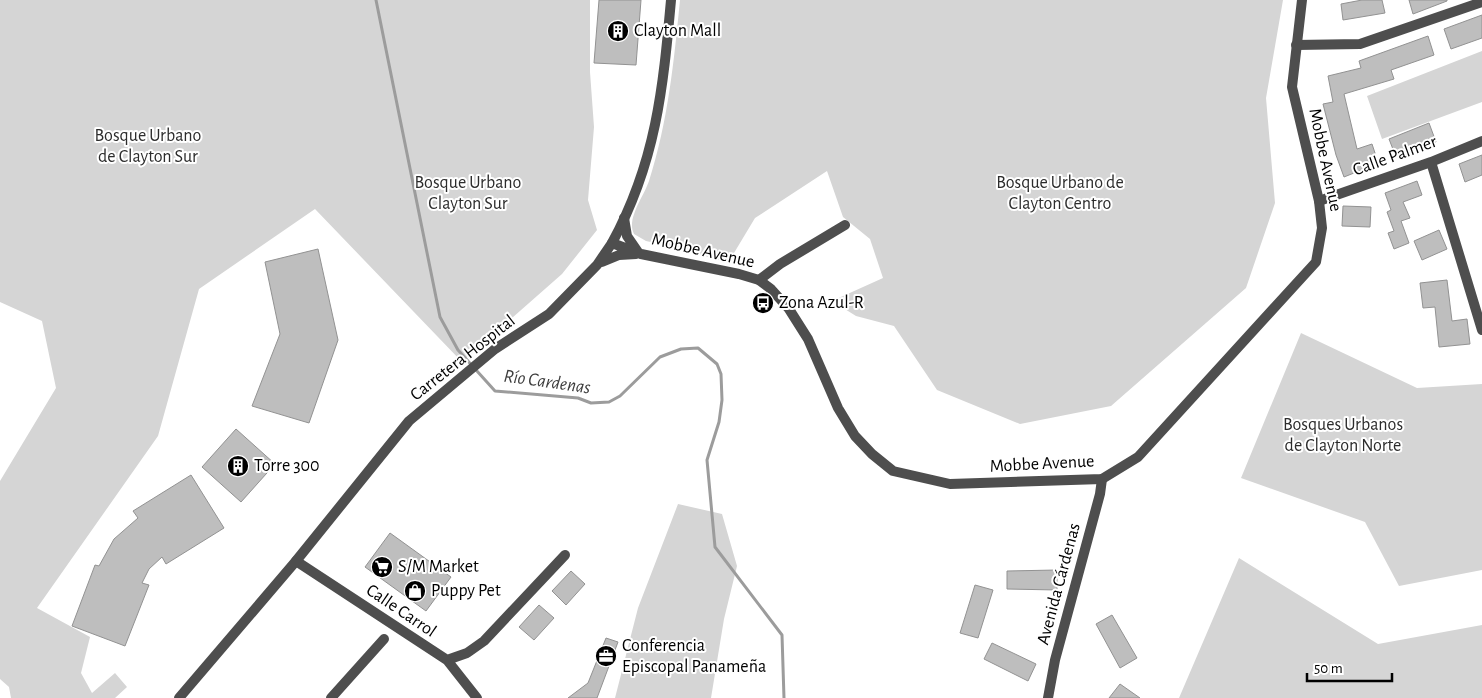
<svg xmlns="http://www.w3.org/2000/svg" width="1482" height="698" font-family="'Alegreya Sans',sans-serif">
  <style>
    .green { fill: #d5d5d5 }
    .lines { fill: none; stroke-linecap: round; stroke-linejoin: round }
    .stream { stroke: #9c9c9c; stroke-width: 3 }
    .building { fill: #bebebe; stroke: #929292 }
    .minor { stroke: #4e4e4e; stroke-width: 10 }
    .tertiary { stroke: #4e4e4e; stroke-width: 10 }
    .labels { text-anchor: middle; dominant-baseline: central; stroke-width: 4; stroke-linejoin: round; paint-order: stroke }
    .poi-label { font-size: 18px; fill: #000; stroke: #fff; text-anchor: start }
    .park-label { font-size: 18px; fill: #2c2c2c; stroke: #fff }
    .street-label { font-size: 18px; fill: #000; stroke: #fff }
    .water-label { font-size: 19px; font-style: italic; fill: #3d3d3d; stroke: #fff }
  </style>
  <rect width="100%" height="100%" fill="#fff"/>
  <path class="green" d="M0 0H590V72L594 127 588 200 597 230 562 274 462 362 315 209 199 289 158 436 37 608 90 637 81 673 92 693 115 673 127 687 115 698H11L9 687 0 679V481L56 388 42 321 0 302Z
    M680 0H1283L1266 98 1275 203 1246 288 1111 406 1020 424 937 390 894 326 856 316 832 301 883 278 870 239 843 217 827 171 755 218 728 263 683 249 646 241 634 234C626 219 644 196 649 181 668 122 674 61 680 0Z
    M1482 51V102L1382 139 1367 96Z
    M1301 333 1417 388 1482 384V570L1399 586 1365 522 1241 478Z
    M678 504 722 514 737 566 724 619 711 698H615L638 608Z
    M1239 558 1378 644 1482 625V698H1179Z"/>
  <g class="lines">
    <path class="stream" d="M376 0 440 317 458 350 495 391 578 398 591 403 609 402 620 396 660 357 681 349 698 348 717 364 721 374 722 400 719 422 707 460 715 547 782 635 784 698"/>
  </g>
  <path class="building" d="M599 0H641L636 65 594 63Z
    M1362 0H1382L1385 13 1343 20 1341 4Z
    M1409 0H1447V1L1413 14Z
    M1482 15V38L1451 49 1444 29Z
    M1428 36 1434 55 1391 70 1394 79 1344 94 1357 149 1372 144 1375 153 1374 165 1344 177 1336 155 1323 104 1333 102 1328 76 1361 68 1359 61Z
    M1429 123 1436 142 1396 157 1389 139Z
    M1482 155V175L1465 182 1459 164Z
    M1417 181 1422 195 1403 202 1410 218 1401 221 1409 243 1394 249 1388 233 1394 231 1387 212 1391 210 1385 193Z
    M1343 206 1371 207 1370 227 1342 226Z
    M1439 230 1447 249 1422 260 1414 241Z
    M318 249 338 340 309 423 252 406 280 334 265 262Z
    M1447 280 1452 321 1467 319 1470 344 1439 347 1435 307 1423 308 1420 283Z
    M236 429 275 464 241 502 202 467Z
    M191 475 224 528 166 564 162 557 149 569 142 583 149 585 125 646 72 626 95 565 99 566 114 539 138 518 133 511Z
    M390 533 451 577 426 611 365 567Z
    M1057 570V590L1007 589V571Z
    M571 571 585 584 566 605 552 591Z
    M975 585 993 590 978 638 960 633Z
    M539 605 554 618 534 640 519 627Z
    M1112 615 1137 658 1120 668 1096 624Z
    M606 638 618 642 597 698H568L588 683Z
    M992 643 1036 664 1028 681 984 659Z
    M1120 684 1140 698H1109Z"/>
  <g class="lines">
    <path class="minor" d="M1296 45 1360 44 1482 2
      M1431 162 1482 330
      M1319 201 1431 162 1482 141
      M612 243C656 162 663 89 671 0
      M759 280 780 264 845 225
      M296 561 447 660 477 698
      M447 660 467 653 484 641 565 555
      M331 698 384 639
      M1048 698 1055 660 1100 494 1102 479"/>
    <path class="tertiary" d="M624 218 627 236 638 252
      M602 262 619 255 636 254
      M179 698 296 561 409 421 495 349 549 314 597 265 612 243 641 254 739 274 759 280 771 289 789 309 808 339 838 408 855 436 872 454 893 471 950 484 1102 479 1138 457 1316 262 1322 228 1319 201 1292 87 1302 0"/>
  </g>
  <defs>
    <g id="building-disc" transform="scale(1.125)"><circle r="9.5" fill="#000" stroke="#fff"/><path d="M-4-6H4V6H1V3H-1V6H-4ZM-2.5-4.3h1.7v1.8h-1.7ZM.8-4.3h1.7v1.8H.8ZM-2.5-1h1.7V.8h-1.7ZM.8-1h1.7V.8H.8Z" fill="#fff"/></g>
    <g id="bus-disc" transform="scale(1.125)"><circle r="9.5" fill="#000" stroke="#fff"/><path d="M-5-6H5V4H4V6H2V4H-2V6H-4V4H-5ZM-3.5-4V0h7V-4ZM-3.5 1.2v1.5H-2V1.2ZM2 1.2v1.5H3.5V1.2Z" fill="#fff"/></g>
    <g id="supermarket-disc" transform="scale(1.125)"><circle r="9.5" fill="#000" stroke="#fff"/><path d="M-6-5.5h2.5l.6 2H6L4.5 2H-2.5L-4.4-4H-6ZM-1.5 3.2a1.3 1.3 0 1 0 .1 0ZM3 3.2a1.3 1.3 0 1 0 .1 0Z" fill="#fff"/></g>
    <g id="shop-disc" transform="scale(1.125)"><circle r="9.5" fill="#000" stroke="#fff"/><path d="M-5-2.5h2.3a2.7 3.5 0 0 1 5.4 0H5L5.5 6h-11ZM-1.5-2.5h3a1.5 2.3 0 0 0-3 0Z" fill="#fff"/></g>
    <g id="office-disc" transform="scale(1.125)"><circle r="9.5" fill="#000" stroke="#fff"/><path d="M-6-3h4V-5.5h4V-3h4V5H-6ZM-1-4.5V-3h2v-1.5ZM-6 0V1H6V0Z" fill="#fff"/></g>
  </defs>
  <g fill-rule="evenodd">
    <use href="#building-disc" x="618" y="31"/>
    <use href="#bus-disc" x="763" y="303"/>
    <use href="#building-disc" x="238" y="466"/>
    <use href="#supermarket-disc" x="382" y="567"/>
    <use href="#shop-disc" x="415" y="591"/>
    <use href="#office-disc" x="606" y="656"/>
  </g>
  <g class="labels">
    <g class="poi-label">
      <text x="634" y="31">Clayton Mall</text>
      <text x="779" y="303">Zona Azul-R</text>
      <text x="254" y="466">Torre 300</text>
      <text x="398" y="567">S/M Market</text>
      <text x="431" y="591">Puppy Pet</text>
      <text x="622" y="646">Conferencia<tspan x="622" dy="21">Episcopal Panameña</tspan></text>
    </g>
    <g class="park-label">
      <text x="148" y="136">Bosque Urbano<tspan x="148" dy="21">de Clayton Sur</tspan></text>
      <text x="468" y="183">Bosque Urbano<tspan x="468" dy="21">Clayton Sur</tspan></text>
      <text x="1060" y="183">Bosque Urbano de<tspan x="1060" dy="21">Clayton Centro</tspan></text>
      <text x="1343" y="425">Bosques Urbanos<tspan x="1343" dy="21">de Clayton Norte</tspan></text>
    </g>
    <g class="street-label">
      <text transform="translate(1395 156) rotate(-20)">Calle Palmer</text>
      <text transform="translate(1325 160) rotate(78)">Mobbe Avenue</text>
      <text transform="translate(703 251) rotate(13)">Mobbe Avenue</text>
      <text transform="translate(463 358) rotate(-38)">Carretera Hospital</text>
      <text transform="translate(1042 464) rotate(-3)">Mobbe Avenue</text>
      <text transform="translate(1059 584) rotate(-75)">Avenida Cárdenas</text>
      <text transform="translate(401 611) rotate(34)">Calle Carrol</text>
    </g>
    <g class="water-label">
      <text transform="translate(547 382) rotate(8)">Río Cardenas</text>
    </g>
  </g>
  <path d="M1307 673v8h85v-8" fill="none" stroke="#000000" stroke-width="2.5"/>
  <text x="1314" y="673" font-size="15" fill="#000000" stroke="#ffffff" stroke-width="4" paint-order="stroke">50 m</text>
</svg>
